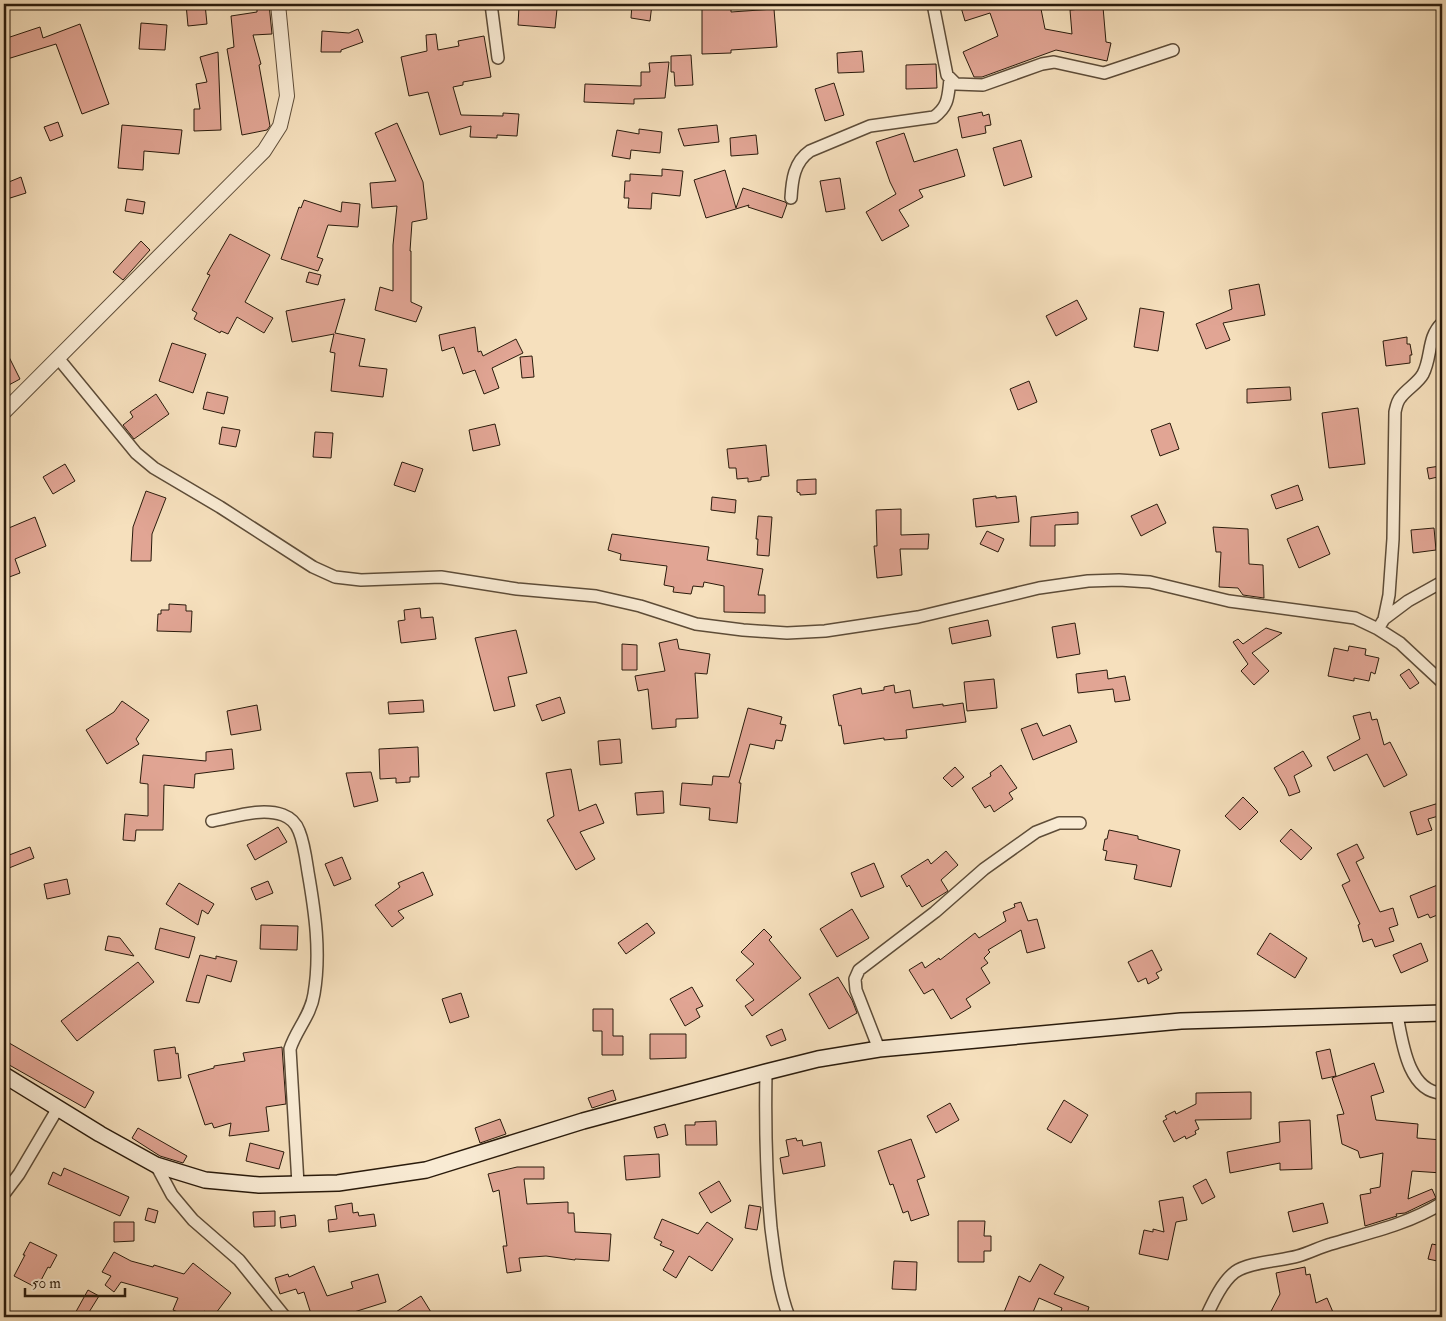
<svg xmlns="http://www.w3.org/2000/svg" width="1446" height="1321" font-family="'IM FELL Double Pica',serif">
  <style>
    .building { fill: #e1a594; stroke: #2a1b0c }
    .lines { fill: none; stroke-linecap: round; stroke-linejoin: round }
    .minor-casing { stroke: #5d4c38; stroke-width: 14 }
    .tertiary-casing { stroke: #5d4c38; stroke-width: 16 }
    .secondary-casing { stroke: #2a1b0c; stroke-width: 18 }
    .minor { stroke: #f9ebd4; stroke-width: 11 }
    .tertiary { stroke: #f9ebd4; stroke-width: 14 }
    .secondary { stroke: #f9ebd4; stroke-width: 15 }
  </style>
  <rect width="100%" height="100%" fill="#f6e0bd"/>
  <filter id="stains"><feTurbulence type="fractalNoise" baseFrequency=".004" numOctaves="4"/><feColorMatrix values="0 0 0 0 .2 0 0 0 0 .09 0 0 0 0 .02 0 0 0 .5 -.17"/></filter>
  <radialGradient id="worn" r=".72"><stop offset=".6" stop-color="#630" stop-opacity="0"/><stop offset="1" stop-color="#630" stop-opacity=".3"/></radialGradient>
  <path class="building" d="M186 4H205L207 24 188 26Z
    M257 4H269L272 34 253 35 261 64 259 65 270 126 267 130 242 135 227 49 234 47 231 16 257 12Z
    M632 4H652L650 21 631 18Z
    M702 4H731V12L774 9 777 47 731 50V53L702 54Z
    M960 4H1013L1014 7 1040 4 1045 29 1072 34 1070 10 1103 7 1106 42 1111 43 1107 61 1056 50 982 77H974L963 52 998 36 990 13 965 21Z
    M519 6 557 9 555 28 518 25Z
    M141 23 167 25 165 50 139 49Z
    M80 24 109 104 82 114 56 44 4 60V39L40 27 43 38Z
    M358 29 363 42 341 50V52H321L322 31 349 33Z
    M436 34 438 50 459 46 458 41 484 36 491 77 463 82V85L453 87 461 115 503 116V113L519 114 517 136 497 135V138L470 137 471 126 440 135 428 92 409 96 401 57 427 51 426 35Z
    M862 51 864 72 838 73 837 53Z
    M218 52 221 130 194 131V109H200L196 84 207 82 200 57Z
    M691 55 693 85 675 86 674 72H671V56Z
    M669 62 665 98 634 99V104L584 102 585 84 641 86V72H650L649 63Z
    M936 64 937 88 906 89V65Z
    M834 83 844 115 825 121 815 89Z
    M982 112 983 116 989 114 991 125 985 126 986 133 962 138 958 117Z
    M58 122 63 136 50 141 44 127Z
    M397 123 423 182 427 219 412 222 410 251H411V302L422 307 416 322 375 310 380 287 393 291V245L397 206 372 208 370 183 396 181 375 133Z
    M122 125 182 130 179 154 144 151 143 170 118 168Z
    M717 125 719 142 684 146 678 129Z
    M639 129 662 132 660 153 631 150 630 159 612 156 617 130 639 134Z
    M904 133 914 162 957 149 965 176 919 190 923 197 899 210 909 226 882 241 866 212 896 194 890 182 876 142Z
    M756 135 758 154 731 156 730 138Z
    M1021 140 1032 177 1004 186 993 148Z
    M662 169 683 171 680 196 652 193 651 209 628 208 629 198H624L625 181H630V174L662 176Z
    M725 170 736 208 743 188 785 202 787 204 782 218 748 207 749 205 706 218 694 180Z
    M21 177 26 193 7 199 4 192V184Z
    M840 178 845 209 826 212 820 181Z
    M127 199 145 202 143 214 125 211Z
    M304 200 341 212 342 202 360 204 358 227 328 225 317 257 323 259 318 271 281 259 299 207 301 208Z
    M230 234 270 255 245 302 273 318 264 333 237 317 228 334 221 331 220 333 194 319 197 313 192 310 210 275 207 274Z
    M141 241 150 250 123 280 113 272Z
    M309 272 321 275 318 285 306 282Z
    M1259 284 1265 315 1223 323 1230 340 1206 349 1196 324 1232 309 1229 290Z
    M345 299 335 333 365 339 359 366 387 369 383 397 331 391 335 353 330 352 334 334 292 342 286 311Z
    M1077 300 1087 319 1056 336 1046 316Z
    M1140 308 1164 312 1158 351 1134 347Z
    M475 327 478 352 481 351 483 356 516 339 523 353 492 368 499 388 484 394 475 370 463 374 454 347 442 351 439 335Z
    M1407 337V344H1410L1412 355H1410V363L1386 366 1383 341Z
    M172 343 206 354 193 393 159 381Z
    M4 347 20 379 7 386 4 379Z
    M532 356 534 377 522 378 520 357Z
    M1029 381 1037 402 1018 410 1010 389Z
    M1290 387 1291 400 1247 403V389Z
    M207 392 228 397 224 414 203 409Z
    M156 394 169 414 134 439 123 425 133 417 130 412Z
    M1358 408 1365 464 1329 468 1322 413Z
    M1170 423 1179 449 1160 456 1151 430Z
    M495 424 500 445 473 451 469 430Z
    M222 427 240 430 236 447 219 444Z
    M315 432 333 433 331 458 313 457Z
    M766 445 769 476 761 477V480L748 482V478L737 479 736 468H729L727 449Z
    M402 462 423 469 415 492 394 485Z
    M65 464 75 481 53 494 43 477Z
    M1440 466 1442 476 1429 479 1427 468Z
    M816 479V494L800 495V493L797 492V480Z
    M1298 485 1303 500 1276 509 1271 495Z
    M146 491 166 498 152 534 151 561H131L133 527Z
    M996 496V498L1016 496 1019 522 976 527 973 499Z
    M712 497 736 500 735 513 711 510Z
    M1157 504 1166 523 1141 536 1131 516Z
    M901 509V535L929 534 928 549H900L902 575 877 578 874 546H877L876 510Z
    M1078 512V524L1055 525V546H1030L1031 517Z
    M758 516 772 517 769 556 757 555 758 539H756Z
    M35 517 46 546 15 559 20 573 4 579V530Z
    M1318 526 1330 554 1299 568 1287 539Z
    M1213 527 1248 529 1249 564 1263 565 1264 598 1243 595 1238 588 1219 587 1221 552H1216Z
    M1434 528 1436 550 1413 553 1411 530Z
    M987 531 1004 539 998 552 980 544Z
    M612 534 709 547 707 560 763 569 758 595H765V613L724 612V586L704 582 703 587 693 586 691 594 673 592 674 587 664 585 667 566 620 560 621 554 608 550Z
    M169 604 186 605V611H192L191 632 157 631 158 614H161V610H169Z
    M420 608 421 618 433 617 436 639 401 643 398 621 405 620 404 610Z
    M988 620 991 636 952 644 949 628Z
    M1075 623 1080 654 1057 658 1052 627Z
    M1266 628 1282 633 1252 653 1269 671 1254 685 1241 671 1248 664 1233 642 1238 639 1243 644Z
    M516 630 527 673 508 677 515 706 494 711 475 638Z
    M677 639 679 649 710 654 707 674 695 673 698 718 676 719V727L652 729 648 689 638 691 635 676 665 671 659 643Z
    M622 644 637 645V670H622Z
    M1349 646 1366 649 1365 655 1379 658 1375 674 1371 672 1369 681 1354 678V681L1328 676 1334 648 1348 651Z
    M1409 669 1419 683 1410 689 1400 675Z
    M1107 670 1108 679 1125 676 1130 700 1115 702 1113 689 1078 693 1076 674Z
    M994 679 997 708 967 711 964 682Z
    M894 685 895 693 910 690 913 708 943 704V706L963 703 966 722 906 730 907 738 884 740V738L844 744 841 725 839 726 833 695 861 688 862 694 884 690V687Z
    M560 697 565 713 542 721 536 705Z
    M423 700 424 712 389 714 388 702Z
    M122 701 149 720 136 739 139 744 107 764 86 730 114 712Z
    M257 705 261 730 231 735 227 711Z
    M748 708 782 717 780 724 786 725 782 741 776 740 774 749 750 744 739 783H741L737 823 709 820 710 808 680 805 682 783 712 785 713 776 729 777Z
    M1370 712 1372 720 1377 719 1384 745 1390 742 1407 775 1384 787 1367 754 1334 771 1327 757 1360 739 1353 716Z
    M1037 723 1043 736 1070 725 1077 742 1033 760 1021 729Z
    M620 739 622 763 600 765 598 741Z
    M418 747 419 777H410V782L396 783V778L380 779 379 749Z
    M232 749 234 769 195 774 194 788 164 785 163 830H136L135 841 123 840 125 814 148 816V784L140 783 143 755 206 761V752Z
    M1303 751 1312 766 1294 776 1300 792 1289 796 1286 788 1274 768Z
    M1001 765 1017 788 1009 793 1013 799 994 812 990 805 985 808 972 788 991 776 990 773Z
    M955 767 964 777 952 787 943 778Z
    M571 769 579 811 596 804 604 823 580 832 595 859 576 870 547 820 554 816 546 773Z
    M371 772 378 801 354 807 346 773Z
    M663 791 664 813 637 815 635 793Z
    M1243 797 1258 812 1240 830 1225 816Z
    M1442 802V815L1428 819 1432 830 1417 835 1410 812Z
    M278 827 287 842 255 860 247 845Z
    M1291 829 1312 848 1301 860 1280 841Z
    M1109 830 1138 836V839L1180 850 1171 887 1134 879 1137 865 1105 860 1107 851 1103 850 1105 839H1107Z
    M1357 844 1364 858 1356 862 1380 912 1393 908 1398 925 1389 928 1394 941 1375 947 1372 939 1363 942 1358 925 1360 924 1342 885 1350 881 1337 854Z
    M30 847 34 858 4 870V857Z
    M946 851 958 865 941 880 948 891 922 907 909 885 907 887 901 876 928 859 931 864Z
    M342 857 351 879 334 886 325 864Z
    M874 863 884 887 861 897 851 873Z
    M423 872 433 895 398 911 404 918 392 927 375 905 400 887 398 883Z
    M67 879 70 894 47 899 44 884Z
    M268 881 273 893 256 900 251 888Z
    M179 883 214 904 208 914 202 910 198 925 166 904Z
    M1440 884 1442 890V913L1430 918 1428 914 1418 918 1410 896Z
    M1021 902 1028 921 1037 919 1045 948 1027 953 1021 930 988 950 990 952 984 958 988 963 981 968 990 983 966 999 971 1007 951 1019 933 989 924 994 909 970 922 962 925 968 939 958 940 960 975 933 979 938 1006 921 1003 912 1015 907 1014 904Z
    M852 909 869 938 837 957 820 929Z
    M647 923 655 933 626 954 618 943Z
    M261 925 298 926 297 950 260 949Z
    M160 928 195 937 189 958 155 949Z
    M764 929 772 937 769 940 801 978 752 1016 745 1006 754 1000 736 980 754 964 741 952Z
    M1270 933 1307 958 1295 978 1257 954Z
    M108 936 120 938 134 956 105 950Z
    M1421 943 1428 961 1401 973 1393 955Z
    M1152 950 1162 970 1156 973 1159 978 1148 984 1146 978 1138 982 1128 962Z
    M200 955 216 959V956L237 961 231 982 207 975 199 1003 186 1001Z
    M138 962 154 982 77 1041 61 1021Z
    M838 977 852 1000 857 1013 829 1029 809 994Z
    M692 987 703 1006 696 1009 700 1017 685 1026 670 999Z
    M461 993 469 1017 450 1023 442 999Z
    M593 1009H613V1036H623V1055H602V1031H593Z
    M782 1029 786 1040 771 1046 766 1036Z
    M650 1034H686V1058L650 1059Z
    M4 1040 94 1092 85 1108 4 1062Z
    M175 1047 176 1054 178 1053 181 1078 158 1081 154 1050Z
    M282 1047 286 1104 266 1107 269 1131 229 1136 231 1123 214 1128 212 1123 205 1125 188 1075 214 1068V1066L245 1061 243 1053Z
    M1330 1049 1336 1076 1322 1079 1316 1052Z
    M1374 1063 1384 1092 1371 1096 1376 1120 1418 1124 1417 1138 1442 1140V1173L1412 1171 1408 1199 1432 1189 1436 1198 1405 1213 1396 1214 1397 1216 1365 1226 1360 1195 1371 1193 1370 1189 1380 1187 1383 1153 1360 1158 1358 1151 1342 1144 1337 1115 1344 1114 1332 1078Z
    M613 1090 616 1100 592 1108 588 1098Z
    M1251 1092V1119L1195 1120 1199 1129 1195 1131 1196 1134 1186 1139 1185 1136 1174 1142 1163 1121 1167 1119 1165 1116 1175 1111 1176 1114 1196 1104V1093Z
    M1064 1100 1088 1115 1071 1143 1047 1129Z
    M950 1103 959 1120 936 1133 927 1116Z
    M500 1119 506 1134 480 1143 475 1128Z
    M1310 1120 1312 1169 1280 1170V1163L1230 1173 1227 1152 1280 1142 1279 1122Z
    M716 1121 717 1145H686L685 1125H695V1122Z
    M665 1124 668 1135 657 1138 654 1127Z
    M138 1128 187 1156 183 1163 160 1156 132 1138Z
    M796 1138 797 1141 802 1140 803 1146 821 1142 825 1166 783 1174 780 1158 789 1156 786 1140Z
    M911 1139 925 1177 917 1180 929 1215 911 1221 908 1211 903 1213 893 1184 890 1185 878 1151Z
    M250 1143 284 1152 279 1169 246 1161Z
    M659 1154 660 1177 626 1180 624 1156Z
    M517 1167H544V1179H524L527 1204 568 1202V1213H574L575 1232 611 1234 609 1261 575 1259V1260L546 1256 519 1258 521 1271 507 1273 503 1246H507L499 1190 493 1192 488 1174Z
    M64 1168 129 1197 120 1216 48 1184 53 1172 61 1176Z
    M1206 1179 1215 1197 1202 1204 1193 1186Z
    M719 1181 731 1201 711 1213 699 1193Z
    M1183 1197 1187 1220 1176 1222 1168 1260 1139 1254 1144 1230 1153 1232V1229L1164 1232 1159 1201Z
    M352 1203 353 1213 358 1212 359 1216 374 1214 376 1226 329 1232 328 1220 337 1219 335 1206Z
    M1323 1203 1328 1223 1293 1232 1288 1212Z
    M749 1205 761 1207 757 1230 745 1228Z
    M148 1208 158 1211 155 1223 145 1220Z
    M275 1211V1226L254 1227 253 1212Z
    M295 1215 296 1226 281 1228 280 1217Z
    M662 1219 698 1234 707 1222 733 1239 712 1271 689 1256 676 1278 663 1270 674 1251 660 1245 662 1242 654 1238Z
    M958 1221H985L984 1236H991V1251H984V1262H958Z
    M114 1222H134V1241L114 1242Z
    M30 1242 57 1255 50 1268 48 1267 37 1288 14 1276 25 1255H23Z
    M1432 1244 1442 1246V1262L1428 1259Z
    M114 1252 131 1261 153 1267 154 1265 184 1274 193 1263 231 1293 213 1317 204 1311 202 1317H190L173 1310 178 1298 121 1282 114 1292 105 1285 111 1276 102 1272Z
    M894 1261 917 1262 916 1290 892 1289Z
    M1040 1264 1064 1277 1054 1294 1089 1307 1086 1317H1077L1061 1311 1062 1308 1039 1298 1031 1317H1002L1019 1276 1030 1282Z
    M314 1266 327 1296 353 1288 351 1282 378 1274 386 1302 338 1317H312L304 1292 298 1294 296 1289 280 1294 275 1278 288 1274 289 1277Z
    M1305 1267 1306 1275 1310 1274 1316 1303 1327 1298 1335 1317H1268L1280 1294 1276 1273Z
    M88 1290 99 1296 86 1317H73Z
    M421 1296 434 1317H388Z"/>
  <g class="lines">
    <g class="minor-casing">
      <path id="minor" d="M491 4 498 58
        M933 4 947 75 956 84 983 85 1042 64 1054 62 1104 73 1173 50
        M791 198C792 180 794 162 810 151L870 126 934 117C949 106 948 96 950 79
        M58 358 136 453 154 468 220 507 313 567 335 577 361 580 441 577 517 589 596 596 640 606 696 624 743 630 787 633 825 631 918 617 1039 588 1088 581 1119 580 1150 582 1229 601 1355 618 1378 629 1400 643 1442 682
        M1384 619 1408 601 1442 582
        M1378 629 1384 619 1389 595 1393 539 1395 412C1396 407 1397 401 1401 397 1407 389 1418 383 1423 374 1432 357 1427 337 1442 323
        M212 821C234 817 261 807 283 815 291 818 296 823 299 831 304 843 306 859 308 872 315 912 321 953 314 994 311 1015 296 1030 290 1049L298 1184
        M1397 1015C1402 1041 1408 1092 1442 1093
        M879 1049 856 990 855 979 859 970 935 912 984 869 1036 832 1059 823H1080
        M766 1072C765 1124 766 1176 771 1228 775 1258 778 1288 789 1317
        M156 1165 172 1195 193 1220 239 1260 285 1317
        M4 1194 19 1174 58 1108
        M1206 1317C1213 1302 1222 1282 1235 1272 1249 1262 1281 1261 1298 1256 1309 1253 1320 1247 1331 1244 1368 1233 1409 1224 1442 1203"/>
    </g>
    <g class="tertiary-casing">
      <path id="tertiary" d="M4 412 264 151 280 126 287 96 278 4"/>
    </g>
    <g class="secondary-casing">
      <path id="secondary" d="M4 1075 100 1134 156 1165 205 1180 259 1185 338 1183 426 1170 583 1121 766 1072 818 1059 879 1049 1181 1021 1442 1013"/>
    </g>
    <use href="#minor" class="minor"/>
    <use href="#tertiary" class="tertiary"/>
    <use href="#secondary" class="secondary"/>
  </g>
  <rect width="1446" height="1321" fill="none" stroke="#f6e0bd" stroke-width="20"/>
  <rect x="5" y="5" width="1436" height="1311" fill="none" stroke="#2a1b0c" stroke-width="2.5"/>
  <rect x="10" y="10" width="1426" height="1301" fill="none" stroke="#2a1b0c"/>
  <path d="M25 1288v8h100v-8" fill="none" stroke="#2a1b0c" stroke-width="2.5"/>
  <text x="32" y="1288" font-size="15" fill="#2a1b0c" stroke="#f9ebd4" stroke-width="4" paint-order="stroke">50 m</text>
  <rect width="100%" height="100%" filter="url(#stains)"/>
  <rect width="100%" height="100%" fill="url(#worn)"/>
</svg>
